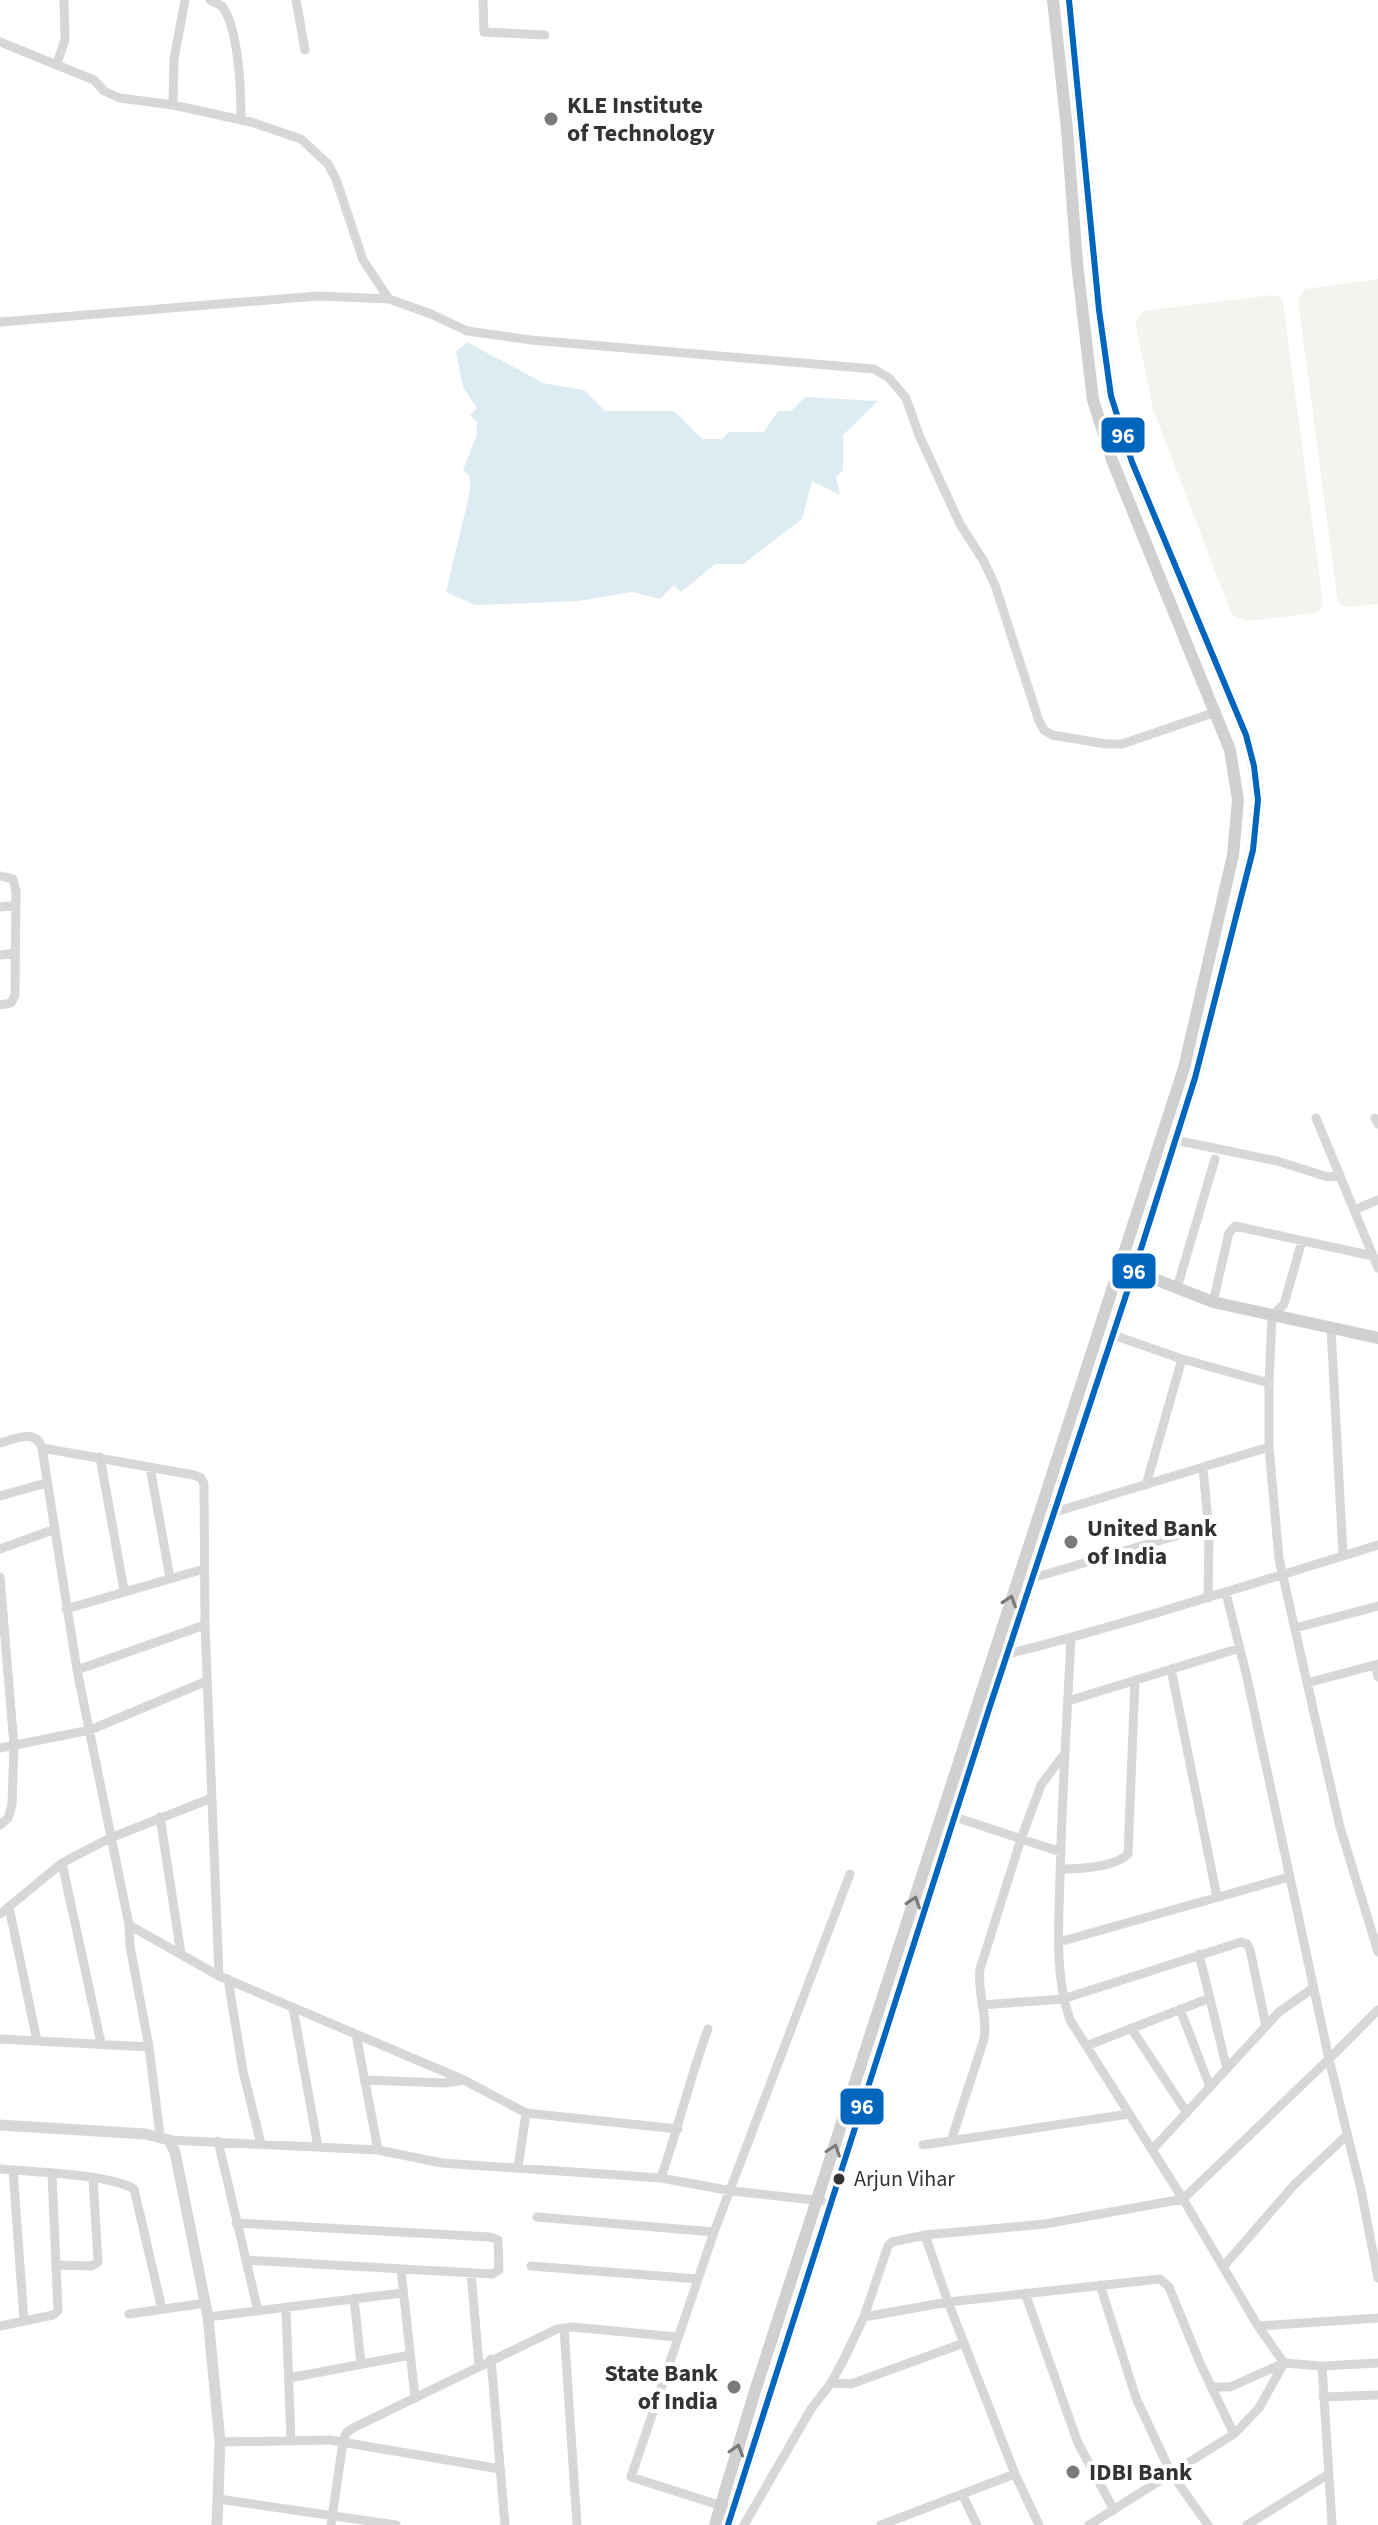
<svg xmlns="http://www.w3.org/2000/svg" width="1378" height="2525" font-family="'Source Sans 3',sans-serif">
  <style>
    .green { fill: #f1f5ed }
    .water { fill: #ddebf3 }
    .lines { fill: none; stroke-linecap: round; stroke-linejoin: round }
    .minor { stroke: #d7d7d7; stroke-width: 9 }
    .tertiary { stroke: #d7d7d7; stroke-width: 11 }
    .secondary { stroke: #d0d0d0; stroke-width: 12 }
    .bus-1-casing { stroke: #fff; stroke-width: 12 }
    .bus-1 { stroke: #0065bd; stroke-width: 6 }
    .oneway { stroke: #7a7a7a }
    .poi-dot { fill: #7a7a7a; stroke: #fff; stroke-width: 3 }
    .bus-dot { fill: #333; stroke: #fff; stroke-width: 3 }
    .labels { text-anchor: middle; dominant-baseline: central; stroke-width: 8; stroke-linejoin: round; paint-order: stroke }
    .bus-label { font-size: 22px; fill: #333; stroke: #fff; text-anchor: start }
    .poi-label { font-size: 24px; font-weight: bold; fill: #333; stroke: #fff; text-anchor: start }
    .line-badge { stroke: #fff; stroke-width: 3 }
    .badge-label { font-size: 22px; text-anchor: middle; font-weight: bold; fill: #fff }
  </style>
  <rect width="100%" height="100%" fill="#fff"/>
  <path class="green" d="M1378 279V604L1347 607 1340 604 1337 597 1298 299 1305 289Z
    M1272 295 1281 297 1283 303 1323 602 1321 609 1315 613 1247 621 1232 615 1153 409 1135 322 1143 311Z"/>
  <path class="water" d="M467 342 543 383 584 390 605 411H674L702 439H722L729 432H764L778 411H791L805 397 878 401 843 435V470L836 477 840 495 812 481 802 519 743 564H715L681 592 674 585 660 599 632 592 578 601 475 605 446 592 470 491V477L463 470 477 435V422L470 415 477 408 463 387 456 352Z"/>
  <g class="lines">
    <path class="minor" d="M210 0 222 6C239 29 241 91 241 120
      M296 0 305 50
      M483 0 484 32 545 35
      M0 42 94 80 104 91 120 98 173 105 251 122 301 139 328 164 336 179 363 260 389 299
      M57 63 65 40 64 0
      M173 105 174 59 185 0
      M0 322 318 296 389 299 431 314 467 331 531 340 874 369 889 378 906 398 919 435 960 524 983 560 995 585 1039 721 1044 730 1052 735 1106 744H1122L1216 712
      M0 876 13 879 16 891 15 995 11 1003 0 1005
      M0 907 16 905
      M0 955 15 953
      M1316 1118 1378 1268
      M1375 1118 1378 1124
      M1175 1140 1277 1161 1328 1177 1340 1175
      M1354 1210 1378 1200
      M1302 1241 1284 1304 1272 1316 1269 1383V1447L1279 1559 1340 1827 1378 1952
      M1177 1288 1215 1159
      M1213 1302 1229 1233 1235 1226 1373 1256
      M1331 1328 1343 1555
      M1113 1335 1182 1359 1269 1383
      M0 1443C15 1439 36 1428 42 1448L77 1670 129 1925 130 1946 149 2047 160 2135
      M42 1448 194 1475 201 1478 204 1484 205 1625 219 1976
      M100 1457 124 1590
      M150 1467 170 1578
      M1203 1467 1209 1534 1208 1598
      M1146 1485 1182 1359
      M0 1496 46 1483
      M1055 1512 1269 1447
      M0 1549 55 1529
      M0 1577 14 1746 12 1805 8 1818 0 1825
      M1033 1578 1209 1526
      M1226 1593 1246 1673 1329 2059 1183 2199 1258 2326 1284 2363 1322 2366
      M66 1609 204 1569
      M1295 1628 1378 1606
      M1002 1653 1008 1654C1133 1622 1255 1583 1378 1545
      M1375 1665 1378 1677
      M1171 1669 1217 1897
      M77 1670 205 1625
      M1307 1683 1378 1664
      M1068 1701 1240 1648
      M0 1748 90 1730 207 1681
      M160 1817 181 1954
      M955 1817 1061 1852
      M62 1863 101 2043
      M1060 1869C1080 1869 1114 1868 1128 1854L1135 1680
      M9 1907 37 2041
      M0 1914 62 1863 110 1838 212 1798
      M129 1925 219 1976 464 2080 526 2113 678 2129
      M1059 1942 1289 1877
      M1199 1954 1227 2069
      M228 1979 243 2071 261 2144
      M982 2005 1063 1999 1241 1942 1247 1944 1250 1950 1266 2026
      M293 2008 318 2147
      M1180 2009 1210 2087
      M1378 2010 1329 2059 1361 2190 1378 2278
      M1131 2028 1187 2113
      M356 2034 378 2150
      M0 2039 149 2047
      M1086 2046 1210 1998
      M364 2080 445 2083 464 2080
      M169 2140 378 2150 442 2163 661 2178 732 2191 822 2201
      M218 2141 258 2311
      M951 2141 984 2039C988 2015 977 1993 980 1969L1021 1839 1041 1785 1065 1753
      M923 2145 1129 2114
      M1152 2150 1279 2012 1313 1988
      M518 2168 526 2113
      M0 2169C32 2172 109 2174 134 2189L162 2309
      M13 2170 24 2321
      M661 2178C678 2128 690 2078 708 2029
      M537 2217 714 2232
      M236 2223 490 2237 498 2240 499 2270 492 2274 246 2260
      M56 2265 92 2266 98 2262 93 2178
      M531 2266 698 2279
      M1223 2267 1294 2185 1347 2135
      M401 2270 415 2397
      M471 2273 479 2365
      M1100 2285 1136 2398 1171 2473 1208 2525
      M1025 2293 1078 2443 1114 2510
      M354 2298 361 2364
      M286 2309 291 2441
      M129 2314 206 2303
      M208 2317 402 2293
      M864 2317 948 2302 1160 2279 1169 2287 1200 2363 1234 2434
      M0 2326 53 2315 58 2311 52 2174
      M1258 2326 1378 2318
      M564 2328 577 2525
      M491 2359 505 2525
      M289 2378 410 2355
      M831 2383 851 2384 964 2343
      M1211 2387H1230L1284 2363
      M1323 2397 1378 2395
      M220 2442 330 2440 500 2469
      M1015 2474 1039 2525
      M962 2494 977 2525
      M218 2499 396 2525
      M725 2507 631 2477 714 2232 850 1874
      M331 2525 343 2442 346 2433 353 2428 557 2329 572 2327 677 2337
      M744 2525 811 2409 831 2383 844 2359 864 2317 888 2246 892 2242 925 2235 1045 2224 1183 2199 1070 2020C1054 1973 1059 1925 1060 1876 1062 1796 1067 1717 1071 1638
      M881 2525 1015 2474 948 2302 925 2235
      M1089 2525 1234 2434 1259 2408 1284 2363
      M1247 2525 1327 2475
      M1332 2525 1322 2366 1378 2363"/>
    <path class="tertiary" d="M0 2125 145 2134 169 2140 175 2152 208 2317 220 2442 217 2525"/>
    <path class="secondary" d="M1134 1271 1213 1302 1378 1338
      M715 2525 755 2391 1184 1068 1233 855 1238 800 1230 750 1112 460 1093 400 1077 263 1067 129 1053 0
      M728 2525 989 1709 1134 1271 1195 1078 1253 850 1258 800 1254 766 1246 735 1132 462 1111 396 1099 310 1069 0"/>
    <g class="bus-1-casing">
      <path id="bus-1" d="M728 2525 989 1709 1134 1271 1195 1078 1253 850 1258 800 1254 766 1246 735 1132 462 1111 396 1099 310 1069 0"/>
    </g>
    <use href="#bus-1" class="bus-1"/>
  </g>
  <defs><path id="oneway-chevron" d="M-2-3.5L2.5 0L-2 3.5" fill="none" stroke-width="1.6" stroke-linecap="round" stroke-linejoin="round" transform="scale(2)"/></defs>
  <g class="oneway">
    <use href="#oneway-chevron" transform="translate(1010 1601) rotate(-72)"/>
    <use href="#oneway-chevron" transform="translate(914 1902) rotate(-72)"/>
    <use href="#oneway-chevron" transform="translate(834 2150) rotate(-71)"/>
    <use href="#oneway-chevron" transform="translate(737 2450) rotate(-73)"/>
  </g>
  <g class="poi-dot">
    <circle cx="551" cy="119" r="8"/>
    <circle cx="1071" cy="1542" r="8"/>
    <circle cx="734" cy="2387" r="8"/>
    <circle cx="1073" cy="2472" r="8"/>
  </g>
  <circle class="bus-dot" cx="839" cy="2179" r="7"/>
  <g class="labels">
    <g class="bus-label">
      <text x="854" y="2179">Arjun Vihar</text>
    </g>
    <g class="poi-label">
      <text x="567" y="105">KLE Institute<tspan x="567" dy="28">of Technology</tspan></text>
      <text x="1087" y="1528">United Bank<tspan x="1087" dy="28">of India</tspan></text>
      <text x="718" y="2373" text-anchor="end">State Bank<tspan x="718" dy="28">of India</tspan></text>
      <text x="1089" y="2472">IDBI Bank</text>
    </g>
  </g>
  <g class="line-badge">
    <rect x="1100" y="416" width="46" height="38" rx="8" fill="#0065bd"/>
    <rect x="1111" y="1252" width="46" height="38" rx="8" fill="#0065bd"/>
    <rect x="839" y="2087" width="46" height="39" rx="8" fill="#0065bd"/>
  </g>
  <g class="badge-label">
    <text x="1123" y="443">96</text>
    <text x="1134" y="1279">96</text>
    <text x="862" y="2114">96</text>
  </g>
</svg>
